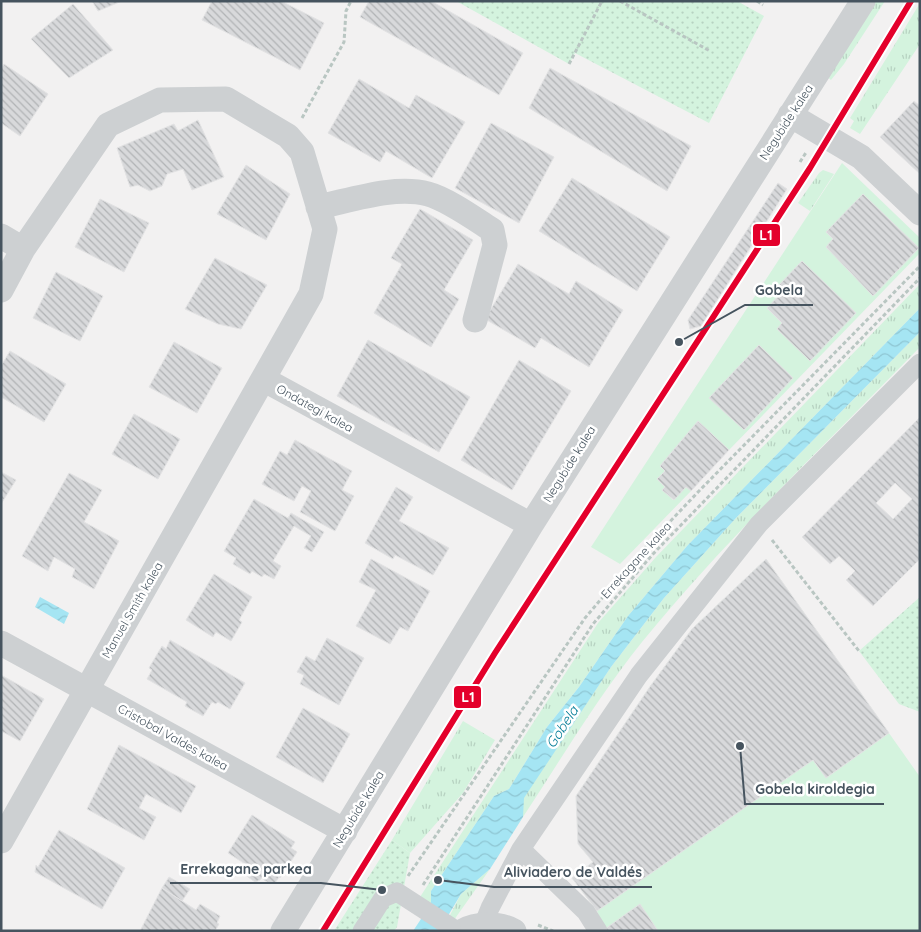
<svg xmlns="http://www.w3.org/2000/svg" width="921" height="932" font-family="Quicksand,sans-serif">
  <style>
    .grass { fill: url(#grass-tufts) }
    .park { fill: url(#park-dots) }
    .garden { fill: #d4f3de }
    .water { fill: url(#water-waves) }
    .building { fill: url(#building-back-hatch); stroke: #e3e3e4; fill-rule: evenodd }
    .lines { fill: none; stroke-linecap: round; stroke-linejoin: round }
    .path { stroke: #b9c6c2; stroke-width: 3; stroke-dasharray: 4 2.5; stroke-linecap: butt }
    .pedestrian { stroke: #cdd0d2; stroke-width: 19 }
    .minor { stroke: #cdd0d2; stroke-width: 25 }
    .pedestrian-bridge { stroke: #cdd0d2; stroke-width: 19 }
    .metro-1-casing { stroke: #fff; stroke-width: 10 }
    .metro-1 { stroke: #e4002b; stroke-width: 6 }
    .labels { text-anchor: middle; dominant-baseline: central; stroke-width: 5; stroke-linejoin: round; paint-order: stroke }
    .street-label { font-size: 12px; fill: #46545f; stroke: #fff }
    .water-label { font-size: 14px; font-style: italic; fill: #037c97; stroke: #fff }
    .leader { fill: none; stroke: #46545f; stroke-width: 2 }
    .callout-dot { fill: #46545f; stroke: #fff; stroke-width: 2 }
    .callout-label { font-size: 14px; text-anchor: middle; font-weight: bold; fill: #46545f; stroke: #fff; stroke-width: 5; stroke-linejoin: round; paint-order: stroke }
    .line-badge { stroke: #fff; stroke-width: 2 }
    .badge-label { font-size: 14px; text-anchor: middle; font-weight: bold; fill: #fff }
  </style>
  <defs>
    <pattern id="grass-tufts" width="24" height="20" patternUnits="userSpaceOnUse" patternTransform="scale(1.25)"><rect width="24" height="20" fill="#d4f3de"/><path d="M3 7l-1-3M5 7V3M7 7l1-3M15 17l-1-3M17 17v-4M19 17l1-3" fill="none" stroke="#b7d2c1"/></pattern>
    <pattern id="park-dots" width="8" height="8" patternUnits="userSpaceOnUse" patternTransform="scale(1.25)"><rect width="8" height="8" fill="#d4f3de"/><path d="M2 2h.1M6 6h.1" fill="none" stroke="#b7d2c1" stroke-width="1.8" stroke-linecap="round"/></pattern>
    <pattern id="water-waves" width="16" height="10" patternUnits="userSpaceOnUse" patternTransform="scale(1.25)"><rect width="16" height="10" fill="#a5e5f3"/><path d="M0 5q4-4 8 0t8 0" fill="none" stroke="#8fc6d3"/></pattern>
    <pattern id="building-back-hatch" width="6" height="6" patternUnits="userSpaceOnUse" patternTransform="scale(1.25)"><rect width="6" height="6" fill="#d8d9db"/><path d="M-1 5l2 2M0 0l6 6M5-1l2 2" fill="none" stroke="#b1b3b5"/></pattern>
  </defs>
  <rect width="100%" height="100%" fill="#f2f1f1"/>
  <path class="grass" d="M873 1H885L844 64 831 80 825 75Z
    M920 3V44L860 134 850 128 854 121 850 118Z
    M823 170 834 174 810 211 798 203 819 173Z
    M920 284V308L687 546 628 616 579 687 547 727 509 789 494 796 431 891V904L420 897 598 623 656 557Z
    M920 332V347C826 444 728 537 642 642 598 697 561 759 523 817V798L611 667 664 598 735 519Z
    M463 721 495 740 463 793 410 853 392 840Z
    M490 869 454 920 449 917 461 894Z"/>
  <path class="park" d="M456 1H737L764 16 709 123 575 53 569 64Z
    M920 597V712L899 704 859 651Z
    M392 840 410 853 397 927 394 931H334Z"/>
  <path class="garden" d="M842 163 920 238V253L729 450 698 422 660 466 665 471 657 479 665 487 663 490 673 500 686 487 691 491 620 564 591 547Z
    M766 559 920 777V931H606L597 911 572 878 593 862 578 844 576 796 649 688 692 629Z"/>
  <path class="water" d="M920 308V332L735 519 664 598 611 667 524 798 523 817 490 869 461 894 439 931H413L431 904V891L494 796 509 789 547 727 579 687 628 616 687 546Z
    M40 597 69 613 64 624 35 607Z"/>
  <path class="building" d="M92 1H122L98 11Z
    M212 1H281L324 23 300 70 202 20Z
    M369 1H431L523 53 499 95 360 17Z
    M73 4 113 50 69 78 31 39Z
    M4 64 48 94 20 136 1 123V69Z
    M550 68 691 146 667 191 529 108Z
    M359 79 409 108 416 95 465 122 432 178 386 151 380 162 328 133Z
    M914 101 920 106V174L880 137Z
    M198 120 224 177 192 190 183 169 167 174 162 186 150 191 138 185 130 187 117 148 174 124 178 131Z
    M491 123 554 157 519 223 455 188Z
    M246 165 290 194 266 240 217 214Z
    M572 178 670 237 637 291 539 231Z
    M778 183 787 189 701 326 690 329 688 320Z
    M863 194 919 248 873 296 826 247 833 239 826 232Z
    M100 199 149 223 124 272 75 247Z
    M420 209 473 240 444 290 459 299 431 347 374 313 402 264 391 258Z
    M215 258 267 285 241 329 218 324 185 309Z
    M802 261 856 313 810 361 777 329 782 323 767 308 784 290 779 285Z
    M518 264 569 294 576 281 623 310 589 367 541 338 535 348 485 319Z
    M56 272 103 296 80 341 33 318Z
    M368 340 470 397 439 452 337 396Z
    M174 342 222 368 197 413 149 387Z
    M759 345 793 378 744 430 709 398Z
    M10 351 66 384 44 422 1 397V366Z
    M519 360 571 391 512 490 461 460Z
    M134 414 180 439 158 479 112 454Z
    M920 417V559L873 606 846 580 855 571 839 556 830 564 802 537ZM895 483 912 499 893 519 876 503Z
    M698 421 729 450 691 491 686 487 674 500 662 490 665 487 657 479 665 471 660 466Z
    M295 440 352 471 342 490 354 496 335 531 300 512 311 491 302 486 294 501 262 484 280 451 287 455Z
    M1 472 16 480 1 504Z
    M69 473 102 490 84 522 119 541 94 589 72 577 75 569 54 557 48 571 22 556Z
    M396 487 413 497 399 521 449 548 433 575 395 555 393 559 365 543Z
    M254 499 288 518 291 513 324 532 312 552 304 548 311 536 294 526 273 561 281 566 274 579 264 574 262 577 252 571 250 574 233 564 236 558 224 551Z
    M371 559 430 591 408 631 400 627 390 644 356 626 376 590 359 582Z
    M766 559 889 733 826 778 813 760 597 911 572 878 593 862 578 844 576 796 649 688 692 629Z
    M214 574 252 597 239 620 242 622 231 641 216 632 213 637 186 620Z
    M327 638 364 658 339 705 300 684 304 675 297 672 306 656 315 661Z
    M170 640 245 683 230 709 218 702 216 704 212 702 203 716 185 706 187 702 147 679 152 670 149 668 162 646 166 649Z
    M1 675 44 699 20 741 1 731Z
    M303 708 350 734 323 783 276 757Z
    M119 745 196 786 181 813 146 794 139 808 156 817 144 840 87 809Z
    M252 815 295 842 291 848 297 852 280 878 279 877 275 883 272 882 269 883 264 880 263 876 260 880 255 882 248 877 247 872 250 867 228 853Z
    M59 830 125 868 102 909 35 872 36 865 38 867Z
    M169 877 190 889 182 901 162 888Z
    M162 888 196 910 200 904 220 916 217 923 219 924 215 931H140Z
    M640 904 658 931H606L605 929Z"/>
  <g class="lines">
    <path class="path" d="M620 1 710 51
      M757 1 763 5
      M569 64 602 1
      M302 118 344 42 346 11 351 1
      M800 162 807 151
      M772 540 859 651
      M408 876 585 618 644 549 699 491 920 266
      M423 885 593 624 653 554 920 278
      M538 925 553 931"/>
    <path class="pedestrian" d="M521 849 586 912 598 931
      M483 925 490 908 521 849 639 675 759 524 920 363
      M362 931 383 898 397 892"/>
    <path class="minor" d="M790 115 861 157 920 213
      M318 207C352 200 395 185 428 194 447 199 475 219 492 230L495 245 475 320
      M1 236 23 249 108 125 160 100 226 99 288 136 302 152 325 229 311 294 263 379 531 525
      M1 290 23 249
      M1 643 345 831
      M1 841 263 379
      M283 931 531 525 863 1
      M463 931C476 923 500 923 514 931"/>
    <path class="pedestrian-bridge" d="M397 892 451 927"/>
    <g class="metro-1-casing">
      <path id="metro-1" d="M323 931 495 653 810 168 911 1"/>
    </g>
    <use href="#metro-1" class="metro-1"/>
  </g>
  <g class="labels">
    <g class="street-label">
      <text transform="translate(786 122) rotate(-57)">Negubide kalea</text>
      <text transform="translate(315 408) rotate(29)">Ondategi kalea</text>
      <text transform="translate(569 464) rotate(-58)">Negubide kalea</text>
      <text transform="translate(636 560) rotate(-48)">Errekagane kalea</text>
      <text transform="translate(132 610) rotate(-60)">Manuel Smith kalea</text>
      <text transform="translate(173 737) rotate(29)">Cristobal Valdes kalea</text>
      <text transform="translate(358 809) rotate(-59)">Negubide kalea</text>
    </g>
    <g class="water-label">
      <text transform="translate(562 727) rotate(-57)">Gobela</text>
    </g>
  </g>
  <path class="leader" d="M679 342L745 305H813M740 746L745 804H884M382 890L321 883H170M438 880L494 887H652"/>
  <g class="callout-dot">
    <circle cx="679" cy="342" r="5"/>
    <circle cx="740" cy="746" r="5"/>
    <circle cx="382" cy="890" r="5"/>
    <circle cx="438" cy="880" r="5"/>
  </g>
  <g class="callout-label">
    <text x="779" y="295">Gobela</text>
    <text x="815" y="794">Gobela kiroldegia</text>
    <text x="246" y="874">Errekagane parkea</text>
    <text x="573" y="877">Aliviadero de Valdés</text>
  </g>
  <g class="line-badge">
    <rect x="752" y="223" width="29" height="24" rx="5" fill="#e4002b"/>
    <rect x="453" y="685" width="29" height="24" rx="5" fill="#e4002b"/>
  </g>
  <g class="badge-label">
    <text x="766" y="240">L1</text>
    <text x="468" y="702">L1</text>
  </g>
  <rect width="921" height="932" fill="none" stroke="#46545f" stroke-width="5"/>
</svg>
